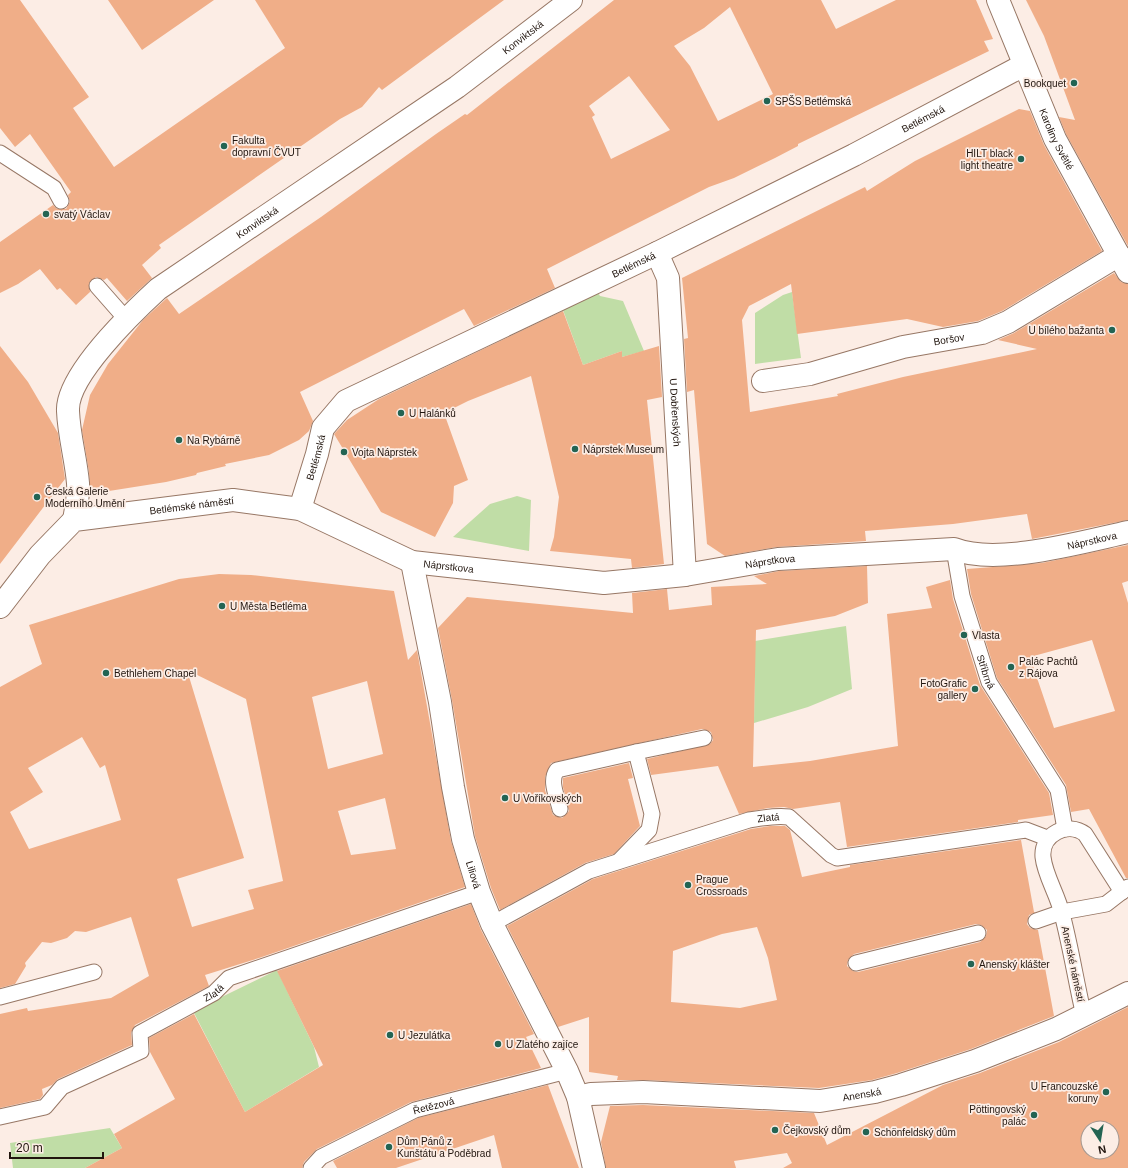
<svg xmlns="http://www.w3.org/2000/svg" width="1128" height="1168" font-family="Helvetica,sans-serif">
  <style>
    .green { fill: #c0dda6 }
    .building { fill: #f0ae88; fill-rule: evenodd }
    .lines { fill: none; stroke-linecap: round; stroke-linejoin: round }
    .lane-casing { stroke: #977765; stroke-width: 17 }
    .street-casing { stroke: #977765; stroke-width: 24 }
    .lane { stroke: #fff; stroke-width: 15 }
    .street { stroke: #fff; stroke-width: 22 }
    .poi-dot { fill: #236453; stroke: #fcede5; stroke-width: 1.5 }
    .labels { text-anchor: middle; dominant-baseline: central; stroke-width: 3.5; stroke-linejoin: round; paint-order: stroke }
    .street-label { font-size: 10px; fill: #21150e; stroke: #fcede5 }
    .poi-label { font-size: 10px; fill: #21150e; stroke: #fcede5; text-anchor: start }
  </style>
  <rect width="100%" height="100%" fill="#fcede5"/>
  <path class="green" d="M597 291 600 296 623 301 644 351 622 357V351L583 365 563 310Z
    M792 292 801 358 755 364V313L783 295Z
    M517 496 531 500 529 551 453 537 490 504Z
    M846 626 852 689 808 707 754 723 755 641Z
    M277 970 314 1047 319 1067 245 1112 193 1011Z
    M110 1128 122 1148 85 1168H13L10 1143Z"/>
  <path class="building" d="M0 0H20L89 97 73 108 114 167 285 48 255 0H504L382 90 379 87 362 107 340 119 159 245 161 248 142 265 152 278 127 301 107 278 104 280 96 277 89 283 90 292 76 305 60 288 57 290 40 269 18 284 0 293V242L53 205 57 209H66L70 202 68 195 71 192 30 134 15 147 0 128Z
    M108 0H214L142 50Z
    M614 0H821L836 29 896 0H976L993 39 984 41 989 51 798 144V146L775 158 734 178 709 187 547 269 555 288 474 326 464 309 300 392 313 421 309 431 299 440 269 455 225 464 226 466 197 473 196 475 166 482 90 494 89 472 82 430 90 395 108 364 143 320 156 308 167 298 179 314 321 217 436 134 465 114 467 115ZM730 7 773 94 718 121 690 66 674 46 704 28ZM629 76 670 130 611 159 592 117 595 115 589 106Z
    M1026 0H1128V246L1066 134 1059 117 1075 120 1044 36Z
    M1019 109 1030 111 1044 145 1102 251 1002 311 978 321 943 327 907 319 797 334 791 284 749 306 742 320 750 412 838 396 837 394 903 377 1037 349 998 340 1014 333 1114 273 1121 282 1128 284V520L1032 539 1027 514 953 524 865 531 866 541 777 547 725 556 707 544 694 390 687 392 684 339 688 338 682 278 865 187 867 191 915 161Z
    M563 311 583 365 622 351V357L659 346 662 397 647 400 664 564 632 568 631 559 550 551 554 537 559 497 531 376 468 401 444 413 468 480 454 486 453 503 435 537 381 512 334 434 347 420 379 399Z
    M0 346 28 382 58 433 65 479 0 564Z
    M1128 545V581L1122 583 1128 603V878H1126L1089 809 1071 812 1066 785 997 678 971 594 967 569 1042 563ZM1092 640 1115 711 1054 728 1030 657Z
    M867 566 868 603 835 616 756 630 753 767 810 761 898 746 887 614 932 608 926 587 950 580 953 599 980 685 1049 793 1053 815 1018 820V822L847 847 840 802 793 809 784 807 768 808 739 814 718 766 651 775 647 759 710 744 713 740 711 732 702 729 551 763 545 777V790L553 815 562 818 569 811 563 787V778L629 763 633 778 628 779 640 826 614 854 585 863 500 910 491 888 475 836 452 700 438 628 467 597 633 613 632 593 667 589 669 610 712 605 711 587 767 584 754 576 779 571Z
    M219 574 251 575 394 591 408 660 417 650 451 841 465 887 259 958 205 975 209 986 135 1025 131 1033 132 1045 58 1079 52 1085 42 1089 43 1095 40 1099 0 1108V1014L27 1008 28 1011 111 998 149 976 131 917 86 932 75 931 67 938 51 943 42 942 25 963 26 966 15 984 0 988V687L42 664 29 625 179 579ZM187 670 246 699 283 881 248 890 254 909 192 927 177 879 244 858ZM367 681 383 754 328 769 312 697ZM82 737 100 768 105 765 121 820 29 849 10 812 43 792 28 768ZM385 798 396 849 351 855 338 811Z
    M770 826H785L790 830 802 877 850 867V865L1021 840 1034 912H1036L1029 915 1027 924 1030 928 1038 930 1054 1016 971 1049 897 1073 872 1080 819 1088 644 1080H617L618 1076 589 1072V1017L558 1027 507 926 593 879 751 829ZM976 924 981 925 987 930 986 936 980 942 858 972 853 971 847 966 848 960 854 954ZM757 927 768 958 777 1000 740 1008 671 1002 673 951 722 934Z
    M471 904 481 930 534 1034 526 1037 541 1068 411 1102 317 1149 304 1162 302 1168H85L122 1148 114 1134 175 1099 150 1052 149 1038 194 1014 245 1112 323 1065 277 971Z
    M1128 1007V1168H783L792 1163 787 1153 734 1161 736 1168H606L601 1142 610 1106 643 1105 814 1113 827 1145 943 1085 980 1073 1059 1042ZM1088 1128H1112V1152H1088Z
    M548 1085 579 1168H502L494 1135 396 1168H337L333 1161 418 1118Z"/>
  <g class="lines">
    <g class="lane-casing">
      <g id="lane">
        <path d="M0 153 54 188 61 201"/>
        <path d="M97 286 126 319"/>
        <path id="s1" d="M954 549 962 596 989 682 1058 790 1065 829"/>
        <path d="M560 809C557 796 549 781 557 770L636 752"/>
        <path d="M619 861 649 830 652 814 636 752 704 738"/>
        <path d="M1036 921 1062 912 1106 904 1128 887"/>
        <path id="s2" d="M492 924 589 871 749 820C762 818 776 815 789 817L831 855 837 858 1026 830 1047 838"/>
        <path d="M856 963 978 933"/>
        <path d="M0 997 94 972"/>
        <path d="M1084 1016C1076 982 1071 948 1062 914 1058 895 1045 876 1043 857 1041 834 1068 821 1085 834L1122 892"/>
        <path id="s3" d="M0 1117 45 1107 62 1087 141 1051 140 1033 214 993 229 978 479 892"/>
        <path id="s4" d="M311 1168 321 1157 415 1110 567 1071"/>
      </g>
    </g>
    <g class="street-casing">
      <g id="street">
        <path id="s5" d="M998 0 1055 139 1128 272"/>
        <path id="s6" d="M657 253 668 278 685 575"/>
        <path id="s7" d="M763 381 810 374 903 347 982 333 1008 322 1119 255"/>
        <path id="s8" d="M300 509 317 454 323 428 346 401 657 253 854 155 1024 65"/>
        <path id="s9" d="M74 520C76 508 79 495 78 483 76 459 69 436 68 411 66 376 133 312 158 289L457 87 571 0"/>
        <path id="s10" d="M412 562 440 702 453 787 463 839 479 892 492 924 567 1071 578 1097 594 1168"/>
        <path id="s11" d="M0 607 40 555 74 520 233 500 300 509 412 562 604 583 685 575 778 559 954 549C997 566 1082 542 1128 532"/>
        <path id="s12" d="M578 1097 591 1094 643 1092 820 1101 875 1092 901 1085 975 1061 1056 1029 1128 993"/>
      </g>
    </g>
    <use href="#lane" class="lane"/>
    <use href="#street" class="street"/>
  </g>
  <g class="poi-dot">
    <circle cx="1074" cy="83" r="4"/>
    <circle cx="767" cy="101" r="4"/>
    <circle cx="224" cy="146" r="4"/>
    <circle cx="1021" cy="159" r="4"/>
    <circle cx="46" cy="214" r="4"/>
    <circle cx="1112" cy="330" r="4"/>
    <circle cx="401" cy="413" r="4"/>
    <circle cx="179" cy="440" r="4"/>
    <circle cx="575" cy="449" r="4"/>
    <circle cx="344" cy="452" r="4"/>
    <circle cx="37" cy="497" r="4"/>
    <circle cx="222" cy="606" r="4"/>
    <circle cx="964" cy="635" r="4"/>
    <circle cx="1011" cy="667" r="4"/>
    <circle cx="106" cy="673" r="4"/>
    <circle cx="975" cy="689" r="4"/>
    <circle cx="505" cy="798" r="4"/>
    <circle cx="688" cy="885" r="4"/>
    <circle cx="971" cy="964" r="4"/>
    <circle cx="390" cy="1035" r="4"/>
    <circle cx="498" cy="1044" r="4"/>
    <circle cx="1106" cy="1092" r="4"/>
    <circle cx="1034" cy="1115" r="4"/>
    <circle cx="775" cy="1130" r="4"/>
    <circle cx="866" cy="1132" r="4"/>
    <circle cx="389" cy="1147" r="4"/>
  </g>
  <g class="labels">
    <g class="street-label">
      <text stroke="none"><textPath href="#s9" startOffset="708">Konviktská</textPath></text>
      <text stroke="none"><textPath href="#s8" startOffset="762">Betlémská</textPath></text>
      <text stroke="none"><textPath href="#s5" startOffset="151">Karoliny Světlé</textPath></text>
      <text stroke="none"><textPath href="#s9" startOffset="384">Konviktská</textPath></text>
      <text stroke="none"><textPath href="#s8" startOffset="438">Betlémská</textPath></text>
      <text stroke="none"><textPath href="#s7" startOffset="191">Boršov</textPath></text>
      <text stroke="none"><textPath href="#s6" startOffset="162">U Dobřenských</textPath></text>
      <text stroke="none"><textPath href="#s8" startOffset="54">Betlémská</textPath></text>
      <text stroke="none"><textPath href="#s11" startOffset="233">Betlémské náměstí</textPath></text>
      <text stroke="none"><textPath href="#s11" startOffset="1151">Náprstkova</textPath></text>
      <text stroke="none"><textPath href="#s11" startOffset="827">Náprstkova</textPath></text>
      <text stroke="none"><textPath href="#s11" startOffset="503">Náprstkova</textPath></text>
      <text stroke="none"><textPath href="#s1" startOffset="127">Stříbrná</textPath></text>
      <text stroke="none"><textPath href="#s2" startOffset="298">Zlatá</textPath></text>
      <text stroke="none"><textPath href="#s10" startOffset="319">Liliová</textPath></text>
      <text transform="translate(1073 964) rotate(78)">Anenské náměstí</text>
      <text stroke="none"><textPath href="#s3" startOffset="261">Zlatá</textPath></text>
      <text stroke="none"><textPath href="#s12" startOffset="285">Anenská</textPath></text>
      <text stroke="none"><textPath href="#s4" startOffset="139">Řetězová</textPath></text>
    </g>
    <g class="poi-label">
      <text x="1066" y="83" text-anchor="end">Bookquet</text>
      <text x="775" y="101">SPŠS Betlémská</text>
      <text x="232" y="140">Fakulta<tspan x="232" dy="12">dopravní ČVUT</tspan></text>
      <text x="1013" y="153" text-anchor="end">HILT black<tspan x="1013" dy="12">light theatre</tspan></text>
      <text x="54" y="214">svatý Václav</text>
      <text x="1104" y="330" text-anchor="end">U bílého bažanta</text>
      <text x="409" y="413">U Halánků</text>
      <text x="187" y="440">Na Rybárně</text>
      <text x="583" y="449">Náprstek Museum</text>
      <text x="352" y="452">Vojta Náprstek</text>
      <text x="45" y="491">Česká Galerie<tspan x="45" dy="12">Moderního Umění</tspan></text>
      <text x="230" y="606">U Města Betléma</text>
      <text x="972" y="635">Vlasta</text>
      <text x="1019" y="661">Palác Pachtů<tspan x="1019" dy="12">z Rájova</tspan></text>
      <text x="114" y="673">Bethlehem Chapel</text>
      <text x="967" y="683" text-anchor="end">FotoGrafic<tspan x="967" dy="12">gallery</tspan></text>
      <text x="513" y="798">U Voříkovských</text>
      <text x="696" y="879">Prague<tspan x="696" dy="12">Crossroads</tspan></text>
      <text x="979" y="964">Anenský klášter</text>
      <text x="398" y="1035">U Jezulátka</text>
      <text x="506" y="1044">U Zlatého zajíce</text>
      <text x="1098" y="1086" text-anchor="end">U Francouzské<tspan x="1098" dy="12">koruny</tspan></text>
      <text x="1026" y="1109" text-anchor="end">Pöttingovský<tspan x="1026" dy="12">palác</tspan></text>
      <text x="783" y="1130">Čejkovský dům</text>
      <text x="874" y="1132">Schönfeldský dům</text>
      <text x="397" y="1141">Dům Pánů z<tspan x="397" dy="12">Kunštátu a Poděbrad</tspan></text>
    </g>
  </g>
  <g transform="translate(1100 1140) rotate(168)"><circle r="19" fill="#fcede5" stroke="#a4978f"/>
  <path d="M0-3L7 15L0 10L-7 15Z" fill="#236453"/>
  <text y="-6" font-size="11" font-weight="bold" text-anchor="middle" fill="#21150e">N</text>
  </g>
  <path d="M10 1152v6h93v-6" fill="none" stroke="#21150e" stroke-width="2"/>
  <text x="16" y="1152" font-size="12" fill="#21150e" stroke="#fcede5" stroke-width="3" paint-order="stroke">20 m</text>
</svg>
